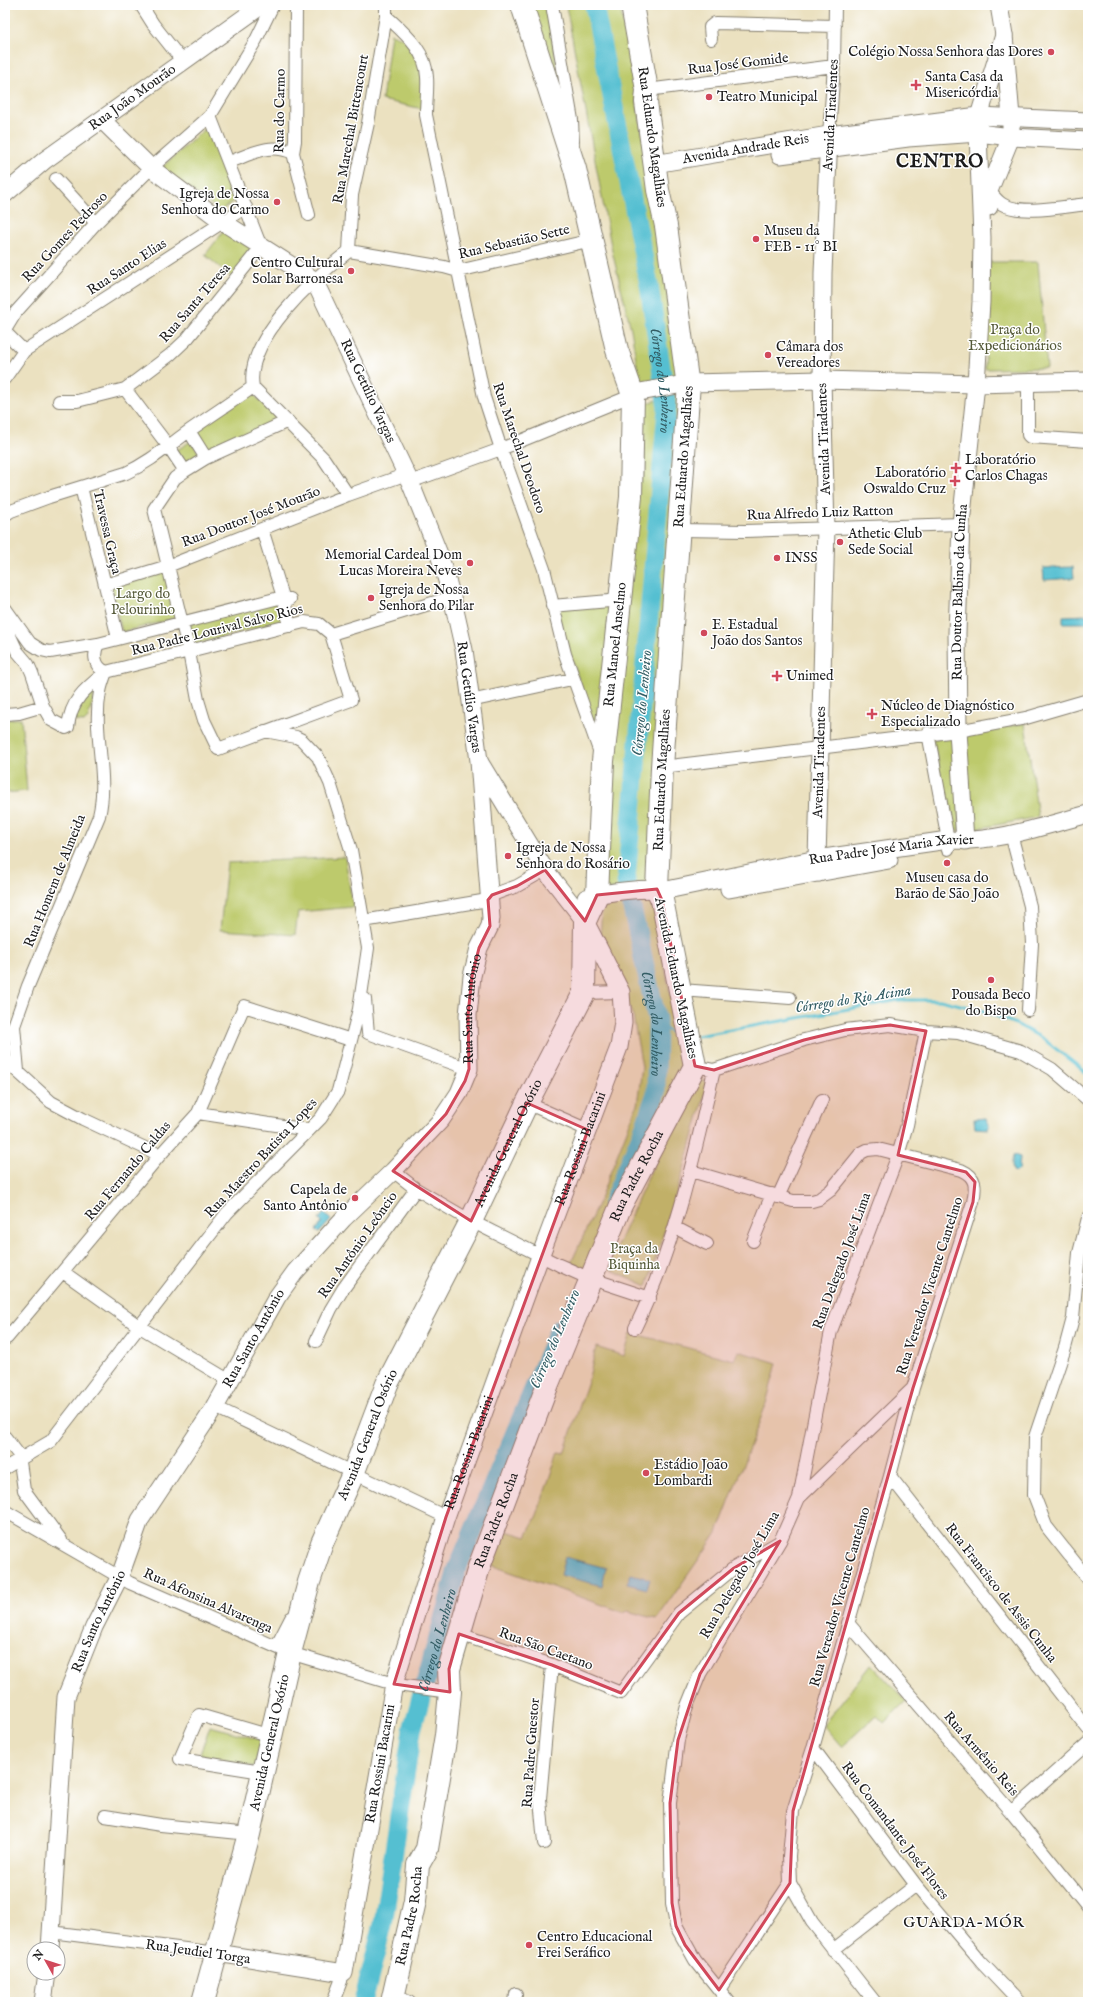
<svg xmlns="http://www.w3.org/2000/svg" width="1093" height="2007" font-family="'IM FELL English',serif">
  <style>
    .green { fill: #bdca6c; stroke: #6c7344 }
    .water { fill: #55bfd1; stroke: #386e76 }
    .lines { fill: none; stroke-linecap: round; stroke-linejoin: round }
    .stream { stroke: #55bfd1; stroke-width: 3 }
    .river { stroke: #55bfd1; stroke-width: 19 }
    .street-casing { stroke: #847e6e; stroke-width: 14 }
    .secondary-casing { stroke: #847e6e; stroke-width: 19 }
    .highway-casing { stroke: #847e6e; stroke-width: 24 }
    .street { stroke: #fff; stroke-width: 12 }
    .secondary { stroke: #fff; stroke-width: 17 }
    .highway { stroke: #fff; stroke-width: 22 }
    .marked { fill: #d1495b; fill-opacity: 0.2; stroke: #d1495b; stroke-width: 3; stroke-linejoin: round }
    .poi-dot { fill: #d1495b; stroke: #fff; stroke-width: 1.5 }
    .labels { text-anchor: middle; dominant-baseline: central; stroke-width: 3; stroke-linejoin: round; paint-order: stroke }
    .poi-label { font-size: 14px; fill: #1c1c1c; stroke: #fff; text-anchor: start }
    .street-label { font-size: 14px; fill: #1c1c1c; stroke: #fff }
    .park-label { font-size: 14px; fill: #545938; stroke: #fff }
    .water-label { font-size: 15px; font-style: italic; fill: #335d64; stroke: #fff }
    .neighbourhood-label { font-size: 15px; letter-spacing: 1px; fill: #1c1c1c; stroke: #fff }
    .district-label { font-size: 18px; font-weight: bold; letter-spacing: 1px; fill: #1c1c1c; stroke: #fff }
  </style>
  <rect width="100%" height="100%" fill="#fff"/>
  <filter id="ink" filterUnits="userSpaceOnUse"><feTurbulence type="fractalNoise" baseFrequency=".025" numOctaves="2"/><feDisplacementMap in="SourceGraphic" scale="8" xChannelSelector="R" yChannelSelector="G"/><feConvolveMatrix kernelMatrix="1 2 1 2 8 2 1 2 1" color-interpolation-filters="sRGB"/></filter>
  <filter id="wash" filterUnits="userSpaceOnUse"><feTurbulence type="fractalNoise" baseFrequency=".012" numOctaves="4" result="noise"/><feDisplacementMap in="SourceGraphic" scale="16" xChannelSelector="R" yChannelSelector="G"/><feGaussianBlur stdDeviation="0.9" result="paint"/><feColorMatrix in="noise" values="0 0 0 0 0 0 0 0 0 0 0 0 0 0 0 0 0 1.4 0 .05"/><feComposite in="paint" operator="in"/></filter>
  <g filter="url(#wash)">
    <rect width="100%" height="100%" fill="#ebe1c0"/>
    <path class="green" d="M528 5H546L564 104Z
      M566 5H620L684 374 640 384 631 329 612 251Z
      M391 34C396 36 404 38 408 42 425 60 423 86 423 109L382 100Z
      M206 128 237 199 220 211 161 168Z
      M227 227 255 250 233 278 205 255Z
      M988 262H1038L1047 368 985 369Z
      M252 393 279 419 208 455 193 430Z
      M683 393 650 884 602 891 643 404Z
      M191 441 201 456 184 467 174 452Z
      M165 571 177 618 122 632 110 585Z
      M278 599 284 620 193 645 187 625Z
      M613 603 601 746 555 608Z
      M98 682 88 718 84 722 75 721 74 718 82 703Z
      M21 718 27 791 5 793V720Z
      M1025 723 1038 817 970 830 963 735Z
      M956 735 960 830 952 831 933 739Z
      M345 857 353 907 298 912 295 935 220 930 227 863Z
      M652 900 683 1060 680 1072 591 1271 571 1263 597 1206 637 1105 642 1067 633 1016 600 939 602 906Z
      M698 1079 706 1081 707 1086 687 1159 647 1286 607 1268 691 1083Z
      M631 1333 734 1360 738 1351 777 1363 765 1407 717 1533 657 1619 627 1611 625 1613 488 1564 500 1529 526 1537 537 1515 558 1452 564 1453 589 1378 596 1347 624 1356Z
      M871 1664 906 1701 884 1723 876 1715 842 1747 823 1725Z
      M210 1726 261 1740 255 1767 200 1754Z"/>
    <path class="water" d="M1073 567 1074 578 1044 580 1043 568Z
      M1088 615V623H1063V616Z
      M986 1118 989 1127 988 1129 975 1128 974 1119Z
      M1014 1155 1020 1157 1019 1170 1017 1172 1013 1171C1012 1166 1011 1159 1014 1155Z
      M324 1213 331 1220 319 1233 316 1230 322 1223 319 1219Z
      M565 1557 606 1568 602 1586 560 1575Z
      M631 1574 650 1579 647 1589 627 1584Z"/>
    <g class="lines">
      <path class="stream" d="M657 1020 667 1030 681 1037
        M697 1036 899 1000H940L981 1010 1018 1025 1042 1038 1088 1074"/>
      <g class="river">
        <path id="s1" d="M594 5 649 285 667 408 626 881 657 1020 656 1093 644 1128 612 1203"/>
        <path id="s2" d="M363 2002 383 1924 412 1730 457 1569 559 1329"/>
      </g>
    </g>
  </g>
  <g filter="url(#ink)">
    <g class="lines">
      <g class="street-casing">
        <path id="street" d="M141 5 153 24 184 63
          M296 5 295 141 293 153 309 215
          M552 5 572 120 573 142
          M386 16C404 33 426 50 427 77 428 89 426 102 426 115L484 397 501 449 544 569 565 654 600 753
          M711 39 710 27 715 23 835 26
          M647 90 834 66
          M829 135 834 66 835 5
          M229 162C252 154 269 142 293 153
          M56 179 96 223
          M989 191C993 195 997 201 1002 204 1022 216 1066 206 1088 204
          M349 251 444 267 458 271 592 240
          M5 330 16 312 96 223 151 168 210 116 256 40 273 5
          M5 332 24 351
          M24 351 246 207
          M5 378 24 351
          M1028 383V435L1030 437 1088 441
          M253 387C244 340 314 278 349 251L352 195 368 123 386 16V5
          M253 387 324 459 348 495
          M125 389 169 447 185 471
          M59 401H77L125 389 170 355 187 339 261 247 210 116
          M288 421 206 458 185 471 175 478 154 509 189 652 198 700 204 720 218 749 351 700 331 634
          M189 431 206 458
          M410 482 501 449 633 395
          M81 487 118 638
          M5 515 11 511 49 497 126 473C150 462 168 446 189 431 210 416 232 402 253 387
          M262 529 283 597 290 626
          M680 530 745 531 961 524
          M105 585 168 566 348 495 407 474
          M552 606 621 600
          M5 608 30 643 41 650 50 652 98 644 283 597 290 599
          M5 625 17 651 28 664 32 673 43 706
          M331 634 452 597
          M98 644C93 654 94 667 106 672
          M470 701 572 679
          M5 714 19 713 43 706 51 720 66 728 68 727C71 699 86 688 106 672L304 622 319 624 331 634
          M928 733 948 840V849
          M662 767 958 731 1026 718 1088 700
          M1011 834 1030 906 1032 944 1028 1010
          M363 921 488 900 492 895 517 886 545 870
          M681 990 790 998
          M584 993 621 992
          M365 999 368 1033 469 1069
          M14 1026 28 986 99 816C109 774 92 733 100 692 101 685 104 678 106 672
          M5 1035 14 1026 18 1071
          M5 1060 51 1102 83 1119 160 1155
          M695 1066 714 1070 804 1040 845 1030 890 1025 926 1031 958 1033 1021 1051 1052 1069 1088 1100
          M527 1103 588 1130
          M198 1113 309 1130
          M393 1171 416 1189 471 1221 559 1265 586 1277 650 1298
          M691 1171 793 1201H812L819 1199 831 1190 861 1153 867 1150 878 1149 961 1170C977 1177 976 1187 973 1202L913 1388 890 1476 813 1748 793 1811 789 1856 790 1883 812 1922 875 2002
          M778 1197 822 1100
          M1088 1218 1079 1253 1073 1318 1065 1348 1035 1437 1034 1495 1046 1526 1088 1579
          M676 1228 707 1244
          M753 1241 772 1194
          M63 1272 140 1327 230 1381
          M635 1328C675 1246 694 1158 714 1070
          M7 1338 160 1155 198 1113 244 1006 351 1040
          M316 1341 331 1309 343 1289 416 1189
          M215 1407 446 1517
          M5 1437 19 1455 24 1490 61 1540
          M5 1468 51 1441 227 1213 321 1118 338 1091 359 1009 368 948 351 850 330 783 318 757 302 740 296 737 265 731
          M890 1476 1088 1729
          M799 1498 912 1389
          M5 1511 130 1583 290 1653 397 1685 450 1692
          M848 1623 1011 1812 1088 1907
          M459 1634 552 1665 621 1693 679 1613 734 1568 779 1542
          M276 1647 291 1618
          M813 1748 916 1885 981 1962 1019 2002
          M262 1772 180 1759 199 1715 271 1736
          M1011 1812 1088 1743
          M105 1816 161 1825 249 1834
          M544 1843 540 1799 552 1665
          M51 1932 217 1953
          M833 1950 916 1885
          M719 1990 790 1883
          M394 1995 409 2002
          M333 2002 344 1973
          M515 2002 516 1994
          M729 2002 695 1960 676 1926 672 1903 670 1803 678 1740 687 1706 700 1674 780 1541 799 1498 831 1331 898 1155 907 1125 926 1031"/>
      </g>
      <g class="secondary-casing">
        <g id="secondary">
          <path d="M780 155 908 138 978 133 1011 137 1088 141"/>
          <path id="s3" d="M654 164 829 135 979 116 1088 121"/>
          <path id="s4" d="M5 194 45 160 262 5"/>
          <path d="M989 207V191L1011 137V117L1004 35 999 5"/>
          <path d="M633 395 640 392 689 383 822 380 976 384 1088 381"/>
          <path id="s5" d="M965 841 958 731 957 633 961 524 976 384 981 302 982 238 978 133 979 116 1004 35"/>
          <path id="s6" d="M819 873 817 859 826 528 822 380 823 273 829 135"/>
          <path d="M729 889 889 860"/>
          <path id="s7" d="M586 898C609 891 643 888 667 890L817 859 948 840C995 843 1043 826 1088 814"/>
          <path id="s8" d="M50 1949 66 1697 94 1627 120 1576 140 1520 215 1407 277 1297 295 1272 343 1219 393 1171 441 1120 459 1093 469 1069 468 1015 472 976 479 948 490 926 491 918 479 761 464 650 452 597 439 554 410 482 314 280 223 222 151 168 103 121"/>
          <path id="s9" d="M217 1953 344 1973 394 1684 446 1517 541 1254 619 1047 623 1022 621 992 585 921 545 870 480 763"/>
          <path d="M43 2002 47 1973"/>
        </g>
      </g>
      <g class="highway-casing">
        <g id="highway">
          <path id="s10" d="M203 2002 249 1834 290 1653 309 1582 322 1543 353 1474 387 1384 471 1221 527 1103 584 993 585 921 597 895 603 761 631 497 633 395 617 350 575 169 522 5"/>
          <path id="s11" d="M392 2002 415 1901 418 1865 427 1849 446 1735 450 1692 449 1669 479 1567 549 1381 621 1205 695 1066 662 900 657 889 662 767 689 383 687 379 666 226 658 190 646 102 647 90 632 5"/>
        </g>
      </g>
      <use href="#street" class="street"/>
      <use href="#secondary" class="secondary"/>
      <use href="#highway" class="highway"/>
    </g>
  </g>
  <path class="marked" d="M545 870 585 921 597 895 657 889 662 900 695 1066 714 1070 804 1040 845 1030 890 1025 926 1031 898 1155 966 1172 975 1182 973 1202 913 1388 793 1811 790 1883 719 1990 685 1945 676 1926 672 1903 670 1803 678 1740 700 1674 780 1541 734 1568 679 1613 621 1693 552 1665 459 1634 449 1669 450 1692 394 1684 446 1517 588 1130 527 1103 471 1221 393 1171 446 1114 465 1081 469 1069 468 1015 472 976 479 948 490 926 488 900 492 895 517 886Z"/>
  <g class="poi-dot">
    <circle cx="1051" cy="52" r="4"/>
    <path d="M914 79h4v4h4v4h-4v4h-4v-4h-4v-4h4z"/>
    <circle cx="709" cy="97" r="4"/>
    <circle cx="277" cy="202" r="4"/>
    <circle cx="756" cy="239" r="4"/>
    <circle cx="351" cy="271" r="4"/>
    <circle cx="768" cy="355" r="4"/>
    <path d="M954 462h4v4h4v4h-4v4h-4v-4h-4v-4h4z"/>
    <path d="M953 475h4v4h4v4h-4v4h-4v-4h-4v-4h4z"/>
    <circle cx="840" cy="542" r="4"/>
    <circle cx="777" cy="558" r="4"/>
    <circle cx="470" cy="563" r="4"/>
    <circle cx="371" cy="598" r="4"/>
    <circle cx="704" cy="633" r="4"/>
    <path d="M775 670h4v4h4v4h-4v4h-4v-4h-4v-4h4z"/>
    <path d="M870 708h4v4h4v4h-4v4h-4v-4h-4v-4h4z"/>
    <circle cx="508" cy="856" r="4"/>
    <circle cx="947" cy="863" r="4"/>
    <circle cx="991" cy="980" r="4"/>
    <circle cx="355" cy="1198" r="4"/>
    <circle cx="646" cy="1473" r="4"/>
    <circle cx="529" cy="1945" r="4"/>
  </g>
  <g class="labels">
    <g class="poi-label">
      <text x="1043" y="52" text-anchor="end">Colégio Nossa Senhora das Dores</text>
      <text x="925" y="77">Santa Casa da<tspan x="925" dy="16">Misericórdia</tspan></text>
      <text x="717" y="97">Teatro Municipal</text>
      <text x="269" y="194" text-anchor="end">Igreja de Nossa<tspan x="269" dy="16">Senhora do Carmo</tspan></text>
      <text x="764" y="231">Museu da<tspan x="764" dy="16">FEB - 11° BI</tspan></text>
      <text x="343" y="263" text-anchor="end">Centro Cultural<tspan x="343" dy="16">Solar Barronesa</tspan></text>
      <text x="776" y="347">Câmara dos<tspan x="776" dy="16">Vereadores</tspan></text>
      <text x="965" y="460">Laboratório<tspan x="965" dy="16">Carlos Chagas</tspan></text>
      <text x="946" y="473" text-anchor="end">Laboratório<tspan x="946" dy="16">Oswaldo Cruz</tspan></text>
      <text x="848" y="534">Athetic Club<tspan x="848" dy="16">Sede Social</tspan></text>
      <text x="462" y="555" text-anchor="end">Memorial Cardeal Dom<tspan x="462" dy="16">Lucas Moreira Neves</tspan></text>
      <text x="785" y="558">INSS</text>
      <text x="379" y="590">Igreja de Nossa<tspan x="379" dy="16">Senhora do Pilar</tspan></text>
      <text x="712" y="625">E. Estadual<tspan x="712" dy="16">João dos Santos</tspan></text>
      <text x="786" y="676">Unimed</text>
      <text x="881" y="706">Núcleo de Diagnóstico<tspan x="881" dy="16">Especializado</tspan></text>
      <text x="516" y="848">Igreja de Nossa<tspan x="516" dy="16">Senhora do Rosário</tspan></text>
      <text x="947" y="878" text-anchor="middle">Museu casa do<tspan x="947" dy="16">Barão de São João</tspan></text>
      <text x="991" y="995" text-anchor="middle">Pousada Beco<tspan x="991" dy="16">do Bispo</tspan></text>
      <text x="347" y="1190" text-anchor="end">Capela de<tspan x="347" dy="16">Santo Antônio</tspan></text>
      <text x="654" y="1465">Estádio João<tspan x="654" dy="16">Lombardi</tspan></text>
      <text x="537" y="1937">Centro Educacional<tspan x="537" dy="16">Frei Seráfico</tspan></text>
    </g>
    <g class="street-label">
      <text transform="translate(738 64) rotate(-7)">Rua José Gomide</text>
      <text stroke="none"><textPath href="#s4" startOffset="160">Rua João Mourão</textPath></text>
      <text transform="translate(280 111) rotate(-89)">Rua do Carmo</text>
      <text transform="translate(831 115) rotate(-87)">Avenida Tiradentes</text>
      <text transform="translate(351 129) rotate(-80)">Rua Marechal Bittencourt</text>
      <text transform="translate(652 137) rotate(82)">Rua Eduardo Magalhães</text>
      <text stroke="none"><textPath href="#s3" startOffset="93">Avenida Andrade Reis</textPath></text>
      <text transform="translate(65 237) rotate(-47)">Rua Gomes Pedroso</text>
      <text transform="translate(514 242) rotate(-13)">Rua Sebastião Sette</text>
      <text transform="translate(127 267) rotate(-33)">Rua Santo Elias</text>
      <text transform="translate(195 303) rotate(-49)">Rua Santa Teresa</text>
      <text transform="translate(368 391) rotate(65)">Rua Getúlio Vargas</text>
      <text transform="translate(824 439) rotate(-92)">Avenida Tiradentes</text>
      <text transform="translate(519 448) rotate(71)">Rua Marechal Deodoro</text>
      <text stroke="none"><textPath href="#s11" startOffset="1607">Rua Eduardo Magalhães</textPath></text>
      <text transform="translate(820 513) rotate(-2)">Rua Alfredo Luiz Ratton</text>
      <text transform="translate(251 517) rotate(-21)">Rua Doutor José Mourão</text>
      <text transform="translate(107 532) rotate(77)">Travessa Graça</text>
      <text stroke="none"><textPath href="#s5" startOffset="249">Rua Doutor Balbino da Cunha</textPath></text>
      <text transform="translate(217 630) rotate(-14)">Rua Padre Lourival Salvo Rios</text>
      <text stroke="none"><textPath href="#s10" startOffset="1436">Rua Manoel Anselmo</textPath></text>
      <text transform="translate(469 697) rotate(82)">Rua Getúlio Vargas</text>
      <text stroke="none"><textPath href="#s6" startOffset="111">Avenida Tiradentes</textPath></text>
      <text stroke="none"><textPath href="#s11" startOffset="1283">Rua Eduardo Magalhães</textPath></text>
      <text stroke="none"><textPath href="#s7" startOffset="310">Rua Padre José Maria Xavier</textPath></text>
      <text transform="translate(55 881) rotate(-68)">Rua Homem de Almeida</text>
      <text transform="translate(676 978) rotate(78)">Avenida Eduardo Magalhães</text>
      <text stroke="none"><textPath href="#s8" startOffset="1067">Rua Santo Antônio</textPath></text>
      <text stroke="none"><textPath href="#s10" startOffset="916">Avenida General Osório</textPath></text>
      <text stroke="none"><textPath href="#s9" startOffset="989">Rua Rossini Bacarini</textPath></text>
      <text transform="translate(261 1158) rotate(-47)">Rua Maestro Batista Lopes</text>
      <text transform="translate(128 1171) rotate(-50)">Rua Fernando Caldas</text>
      <text stroke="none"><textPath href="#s11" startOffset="868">Rua Padre Rocha</textPath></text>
      <text transform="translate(358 1245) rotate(-55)">Rua Antônio Leôncio</text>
      <text transform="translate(842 1261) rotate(-70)">Rua Delegado José Lima</text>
      <text transform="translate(930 1286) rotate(-72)">Rua Vereador Vicente Cantelmo</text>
      <text stroke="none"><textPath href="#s8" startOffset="659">Rua Santo Antônio</textPath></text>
      <text stroke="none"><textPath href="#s10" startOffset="592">Avenida General Osório</textPath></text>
      <text stroke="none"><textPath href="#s9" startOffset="665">Rua Rossini Bacarini</textPath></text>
      <text stroke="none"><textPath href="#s11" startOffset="496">Rua Padre Rocha</textPath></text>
      <text transform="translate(740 1575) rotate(-60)">Rua Delegado José Lima</text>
      <text transform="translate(1001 1593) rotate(52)">Rua Francisco de Assis Cunha</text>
      <text transform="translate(840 1597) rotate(-74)">Rua Vereador Vicente Cantelmo</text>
      <text transform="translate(208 1601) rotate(24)">Rua Afonsina Alvarenga</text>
      <text stroke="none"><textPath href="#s8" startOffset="335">Rua Santo Antônio</textPath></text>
      <text transform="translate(546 1649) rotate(20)">Rua São Caetano</text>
      <text stroke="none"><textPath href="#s10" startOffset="268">Avenida General Osório</textPath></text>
      <text transform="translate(531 1753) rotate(-86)">Rua Padre Guestor</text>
      <text transform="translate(981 1754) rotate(49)">Rua Armênio Reis</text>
      <text stroke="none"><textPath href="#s9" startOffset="341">Rua Rossini Bacarini</textPath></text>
      <text transform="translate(895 1831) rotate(53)">Rua Comandante José Flores</text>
      <text stroke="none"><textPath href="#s11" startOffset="88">Rua Padre Rocha</textPath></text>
      <text transform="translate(198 1952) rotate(8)">Rua Jeudiel Torga</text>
    </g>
    <g class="park-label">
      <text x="1015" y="330">Praça do<tspan x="1015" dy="16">Expedicionários</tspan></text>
      <text x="143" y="594">Largo do<tspan x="143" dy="16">Pelourinho</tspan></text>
      <text x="634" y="1249">Praça da<tspan x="634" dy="16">Biquinha</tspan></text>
    </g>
    <g class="water-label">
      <text stroke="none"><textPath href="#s1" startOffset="382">Córrego do Lenheiro</textPath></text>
      <text transform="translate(642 703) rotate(-85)">Córrego do Lenheiro</text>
      <text transform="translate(853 999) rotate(-9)">Córrego do Rio Acima</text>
      <text stroke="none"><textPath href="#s1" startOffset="1030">Córrego do Lenheiro</textPath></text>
      <text transform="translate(555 1339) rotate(-67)">Córrego do Lenheiro</text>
      <text stroke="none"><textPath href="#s2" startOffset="370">Córrego do Lenheiro</textPath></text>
    </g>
    <g class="neighbourhood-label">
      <text x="964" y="1922">GUARDA-MÓR</text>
    </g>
    <g class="district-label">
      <text x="940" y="162">CENTRO</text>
    </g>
  </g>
  <rect width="1093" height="2007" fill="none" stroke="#fff" stroke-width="20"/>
  <g transform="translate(46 1961) rotate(309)"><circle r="19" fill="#ffffff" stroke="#a4a4a4"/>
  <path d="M0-3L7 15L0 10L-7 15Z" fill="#d1495b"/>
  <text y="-6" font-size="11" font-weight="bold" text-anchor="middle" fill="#1c1c1c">N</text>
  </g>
</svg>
